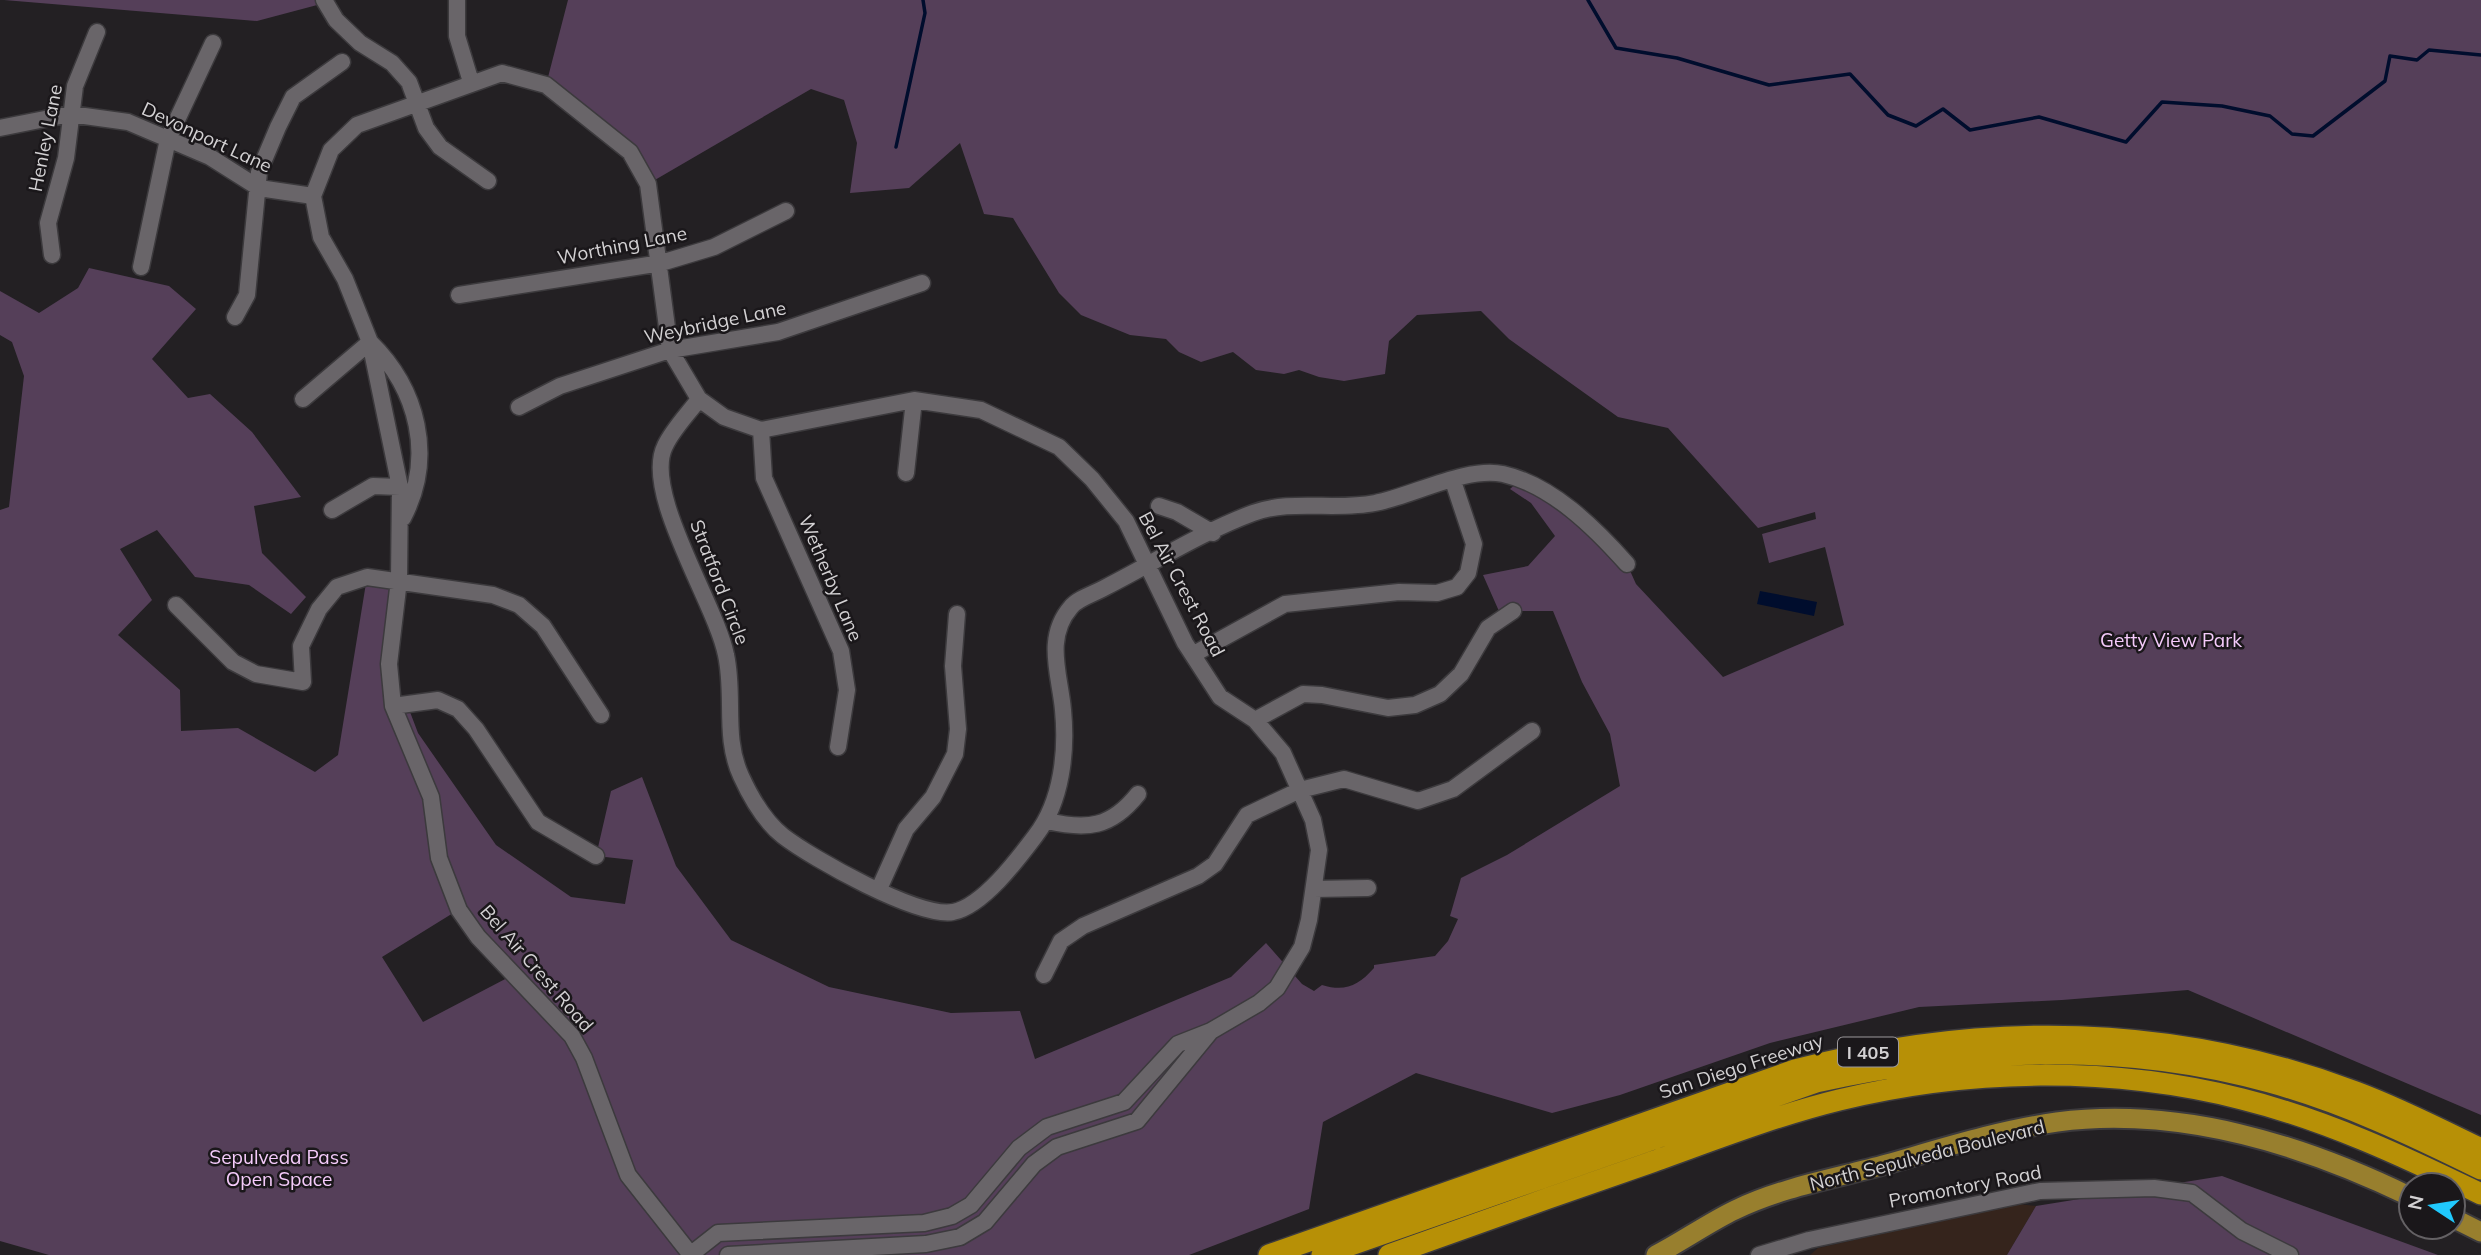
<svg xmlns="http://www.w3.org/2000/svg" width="2481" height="1255" font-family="Mulish,sans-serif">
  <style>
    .industrial { fill: #35241c }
    .green { fill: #553f59; fill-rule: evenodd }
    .water { fill: #000d2d }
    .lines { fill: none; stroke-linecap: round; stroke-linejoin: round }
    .stream { stroke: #000d2d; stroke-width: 3.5 }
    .minor-casing { stroke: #3c3a3d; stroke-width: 19 }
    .major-casing { stroke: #3c3a3d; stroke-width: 23 }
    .highway-casing { stroke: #3c3a3d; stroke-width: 24 }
    .minor { stroke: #696569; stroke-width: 16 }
    .major { stroke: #987f2e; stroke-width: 19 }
    .highway { stroke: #b79006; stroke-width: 21 }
    .labels { text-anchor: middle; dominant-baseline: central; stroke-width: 5; stroke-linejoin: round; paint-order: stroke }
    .shield { fill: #1a171a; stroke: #9c999c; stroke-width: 2 }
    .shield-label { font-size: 18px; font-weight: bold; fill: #d3d1d3 }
    .street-label { font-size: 19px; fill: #d3d1d3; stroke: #1a171a }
    .park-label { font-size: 19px; fill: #f5cbfb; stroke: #1a171a }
  </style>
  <rect width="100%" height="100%" fill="#232023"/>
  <path class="industrial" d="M2018 1204 2036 1206 2007 1255H1810L1818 1248Z"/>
  <path class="green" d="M4 0H336L257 21Z
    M568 0H2481V1115L2188 990 2062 1000 1919 1007 1770 1043 1620 1095 1552 1113 1416 1073 1323 1122 1309 1209 1189 1255H49L0 1241V510L9 507 24 376 12 342 0 335V291L39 313 78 288 89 268 169 286 196 309 152 359 188 398 210 394 252 432 301 497 254 506 262 553 306 597 291 614 249 585 195 577 157 530 120 549 152 600 118 635 180 690 181 731 238 728 315 772 338 755 367 577 399 580 393 706 407 704 418 733 496 845 571 897 625 904 633 860 596 856 611 791 642 777 676 866 731 940 829 987 951 1013 1020 1011 1035 1059 1231 977 1266 943 1302 984 1314 991 1322 985C1345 992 1358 986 1374 968V965L1435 956 1448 941 1458 919 1450 916 1461 878 1507 855 1620 786 1610 734 1582 682 1553 611H1513L1502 618 1483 575 1528 566 1555 536 1531 503 1510 489 1521 479 1546 492 1627 564 1636 584 1723 677 1844 625 1825 547 1769 563 1762 534 1816 519 1815 512 1758 528 1668 428 1618 417 1509 339 1481 311 1417 315 1389 341 1385 374 1344 381 1319 377 1299 370 1284 374 1256 370 1233 352 1201 362 1179 352 1166 339 1130 335 1081 315 1059 293 1013 218 984 214 960 143 909 188 850 193 857 143 844 100 811 89 648 184 630 152 546 85ZM458 910 513 975 423 1022 382 957Z
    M2222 1176 2438 1255H2007L2036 1206Z"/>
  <path class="water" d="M1760 591 1817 602 1814 616 1757 604Z"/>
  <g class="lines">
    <path class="stream" d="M1588 0 1616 48 1677 58 1769 85 1850 74 1888 115 1916 126 1943 109 1970 130 2039 117 2126 142 2162 102 2222 106 2270 116 2292 134 2313 136 2385 81 2390 56 2417 60 2429 50 2481 55
      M896 147 925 13 923 0"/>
    <g class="minor-casing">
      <path id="minor" d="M324 0 336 20 360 43 392 63 409 82 426 128 440 147 488 181
        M457 0V36L471 82
        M0 128 70 114 128 122 210 157 259 188 313 196
        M52 255 48 223 66 158 75 86 97 32
        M141 267 168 139 213 43
        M459 295 661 263 714 247 786 211
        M235 317 247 295 259 172 278 127 293 97 342 62
        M303 399 370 342C418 389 435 457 403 518
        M699 399C688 414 673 429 665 446 642 492 716 604 726 655 735 696 723 737 741 776 751 798 764 821 783 836 813 859 918 918 953 912 983 906 1018 859 1036 835 1062 801 1067 751 1063 710 1060 675 1044 638 1071 607 1078 598 1096 593 1106 587 1153 563 1204 531 1253 513 1290 499 1336 511 1375 503 1412 496 1467 466 1503 474 1552 485 1595 528 1627 564
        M519 407 560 386 670 350 778 332 922 283
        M761 430 764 478 841 651 847 690 838 747
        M906 473 914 400
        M1159 506 1177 512 1213 533
        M332 510 373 486 400 487
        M176 605 233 662 256 674 303 682 301 646 319 609 337 587 367 577 493 595 519 605 543 626 601 715
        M1194 654 1285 604 1399 592 1437 593 1457 587 1468 573 1474 544 1453 481
        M393 706 438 700 458 709 476 729 538 822 596 856
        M1255 720 1303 694 1322 695 1388 708 1415 705 1440 694 1461 674 1488 628 1513 611
        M1047 821C1087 830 1111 828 1138 794
        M879 889 906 829 933 797 955 754 958 729 953 666 957 614
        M1314 889 1368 888
        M1044 975 1061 941 1083 926 1198 876 1215 864 1247 815 1300 790 1344 779 1418 801 1453 789 1532 731
        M690 1255 718 1233 924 1223 952 1216 971 1205 1019 1148 1047 1127 1124 1102 1178 1044 1211 1031 1259 1003 1277 988 1302 947 1309 920 1319 850 1313 820 1283 753 1255 720 1220 697 1185 643 1126 521 1092 479 1059 447 981 410 914 400 761 430 724 417 699 399 670 350 648 184 630 152 546 85 502 73 357 125 331 150 313 196 321 237 345 279 370 342 400 487 399 580 389 664 393 706 431 797 439 858 459 910 478 937 572 1036 584 1058 628 1175 691 1255
        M728 1255 926 1244 960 1237 985 1222 1034 1164 1057 1147 1137 1121 1211 1031
        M1759 1255 1809 1240 2040 1191 2154 1188 2192 1193 2242 1231 2290 1255"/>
    </g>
    <g class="major-casing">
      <path id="major" d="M2453 1218 2481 1232
        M1656 1255C1683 1241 1708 1223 1735 1210 1782 1187 1837 1178 1887 1164 1943 1148 1999 1130 2057 1122 2180 1106 2302 1144 2411 1197"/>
    </g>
    <g class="highway-casing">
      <path id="highway" d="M1269 1255 1795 1070C1983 1021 2172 1023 2356 1092 2399 1108 2440 1129 2481 1149
        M1322 1255 1816 1082C1967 1049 2118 1040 2269 1082 2343 1102 2412 1135 2481 1169
        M1389 1255C1476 1224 1562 1193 1649 1163 1711 1141 1774 1116 1839 1100 1970 1068 2111 1066 2242 1099 2326 1120 2403 1156 2481 1194"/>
    </g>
    <use href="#minor" class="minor"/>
    <use href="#major" class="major"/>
    <use href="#highway" class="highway"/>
  </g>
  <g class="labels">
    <rect class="shield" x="1838" y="1037.5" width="60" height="29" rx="5"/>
    <g class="shield-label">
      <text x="1868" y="1052">I 405</text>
    </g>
    <g class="street-label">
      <text transform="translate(207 137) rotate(25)">Devonport Lane</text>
      <text transform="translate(45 138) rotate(-79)">Henley Lane</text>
      <text transform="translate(622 245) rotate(-11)">Worthing Lane</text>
      <text transform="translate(715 322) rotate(-12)">Weybridge Lane</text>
      <text transform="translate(831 578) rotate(67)">Wetherby Lane</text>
      <text transform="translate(720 582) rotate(69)">Stratford Circle</text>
      <text transform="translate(1182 584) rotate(62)">Bel Air Crest Road</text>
      <text transform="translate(537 968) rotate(49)">Bel Air Crest Road</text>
      <text transform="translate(1741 1066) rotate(-18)">San Diego Freeway</text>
      <text transform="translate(1927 1155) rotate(-14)">North Sepulveda Boulevard</text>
      <text transform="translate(1965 1186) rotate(-11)">Promontory Road</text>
    </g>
    <g class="park-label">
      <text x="2171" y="640">Getty View Park</text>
      <text x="279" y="1157">Sepulveda Pass<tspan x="279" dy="22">Open Space</tspan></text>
    </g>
  </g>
  <g transform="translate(2432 1206) rotate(282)"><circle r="33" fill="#1a171a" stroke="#646164" stroke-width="2"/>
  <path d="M0-5L12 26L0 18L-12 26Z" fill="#20c9fd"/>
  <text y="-10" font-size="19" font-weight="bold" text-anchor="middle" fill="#d3d1d3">N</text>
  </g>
</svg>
